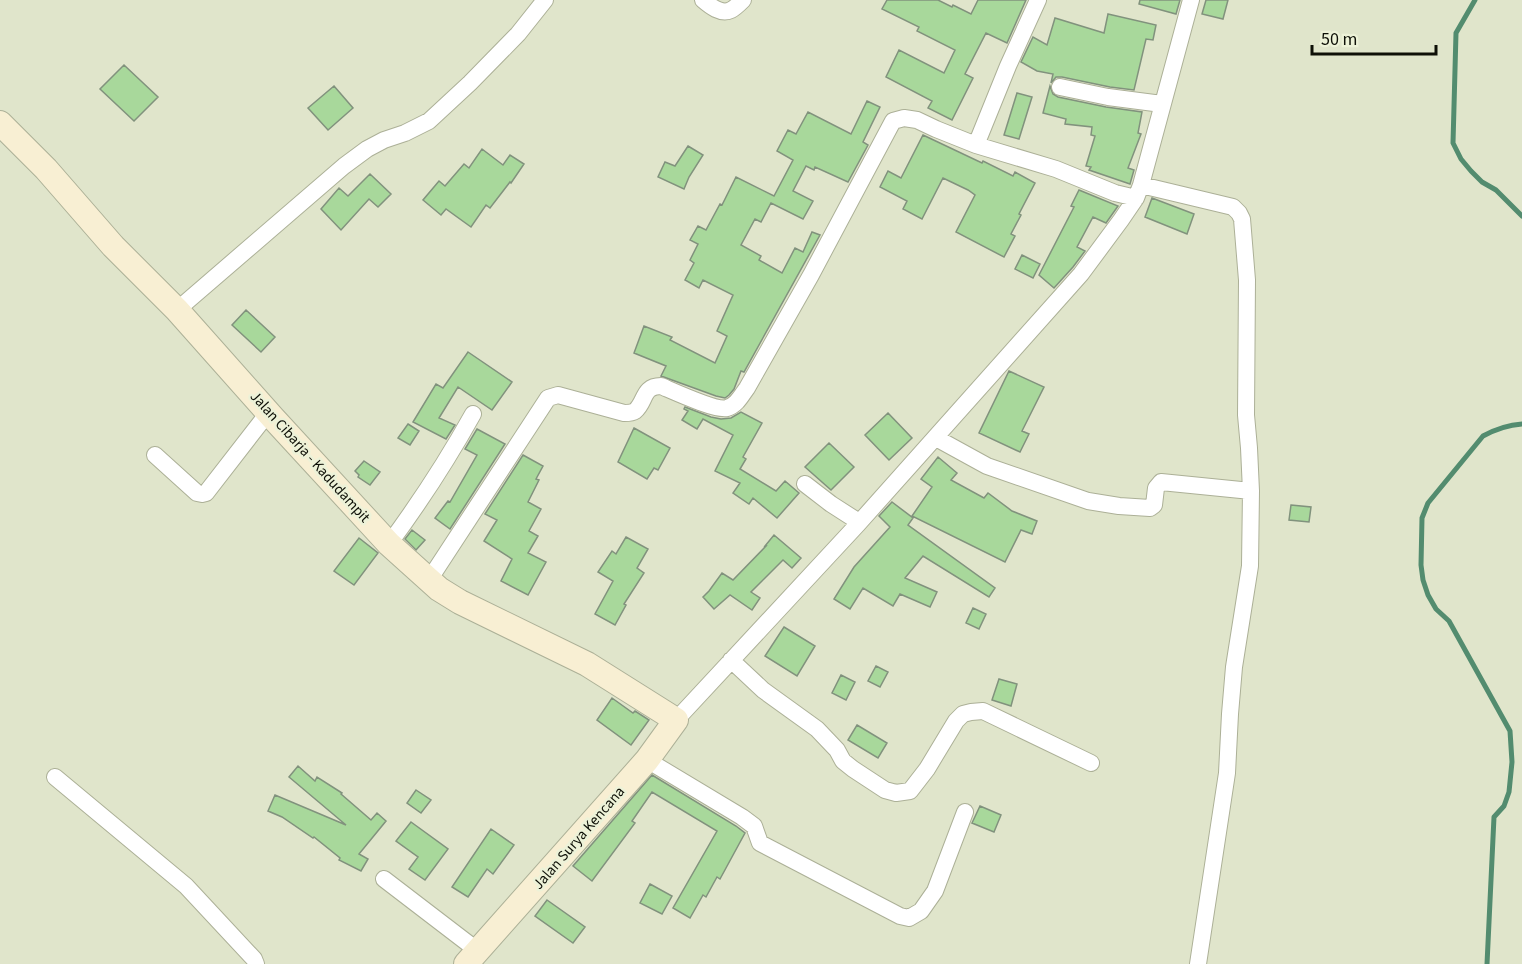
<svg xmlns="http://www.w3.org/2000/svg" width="1522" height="964" font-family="'Source Sans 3',sans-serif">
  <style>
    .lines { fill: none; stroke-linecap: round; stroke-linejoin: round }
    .stream { stroke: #538c6f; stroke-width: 5 }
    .building { fill: #a8d89b; stroke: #81927d; stroke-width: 1.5 }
    .street-casing { stroke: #acb097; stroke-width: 18 }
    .secondary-casing { stroke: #acb097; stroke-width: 26 }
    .street { stroke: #fff; stroke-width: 16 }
    .secondary { stroke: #f8efd3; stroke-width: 24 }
    .labels { text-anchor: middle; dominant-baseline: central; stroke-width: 5; stroke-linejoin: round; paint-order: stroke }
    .street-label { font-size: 15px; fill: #0e1007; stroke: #edf2d8 }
  </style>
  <rect width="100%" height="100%" fill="#e0e5cb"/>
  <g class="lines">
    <path class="stream" d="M1475 0 1456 33 1453 143 1461 159 1471 171 1482 182 1496 190 1522 216
      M1487 964 1494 817 1504 806 1509 792 1512 762 1510 731 1449 621 1436 609 1428 595 1423 580 1421 565 1422 518 1428 503 1483 436C1496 429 1507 425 1522 424"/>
  </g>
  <path class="building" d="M887 0H938L952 7 953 5 971 14 978 0H1026L1007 43 986 33 965 74 973 78 952 120 928 108 932 101 886 77 899 50 944 73 955 50 917 31 919 27 882 9Z
    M1140 0H1180L1176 14 1139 4Z
    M1206 0H1228L1223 19 1202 14Z
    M1108 14 1156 25 1153 40 1146 39 1134 90 1110 87 1062 77H1056L1051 83 1053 74 1037 71 1021 62 1033 37 1047 45 1055 18 1104 33Z
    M124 65 158 97 134 121 100 89Z
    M334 86 353 108 328 130 308 108Z
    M1050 86 1053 94 1058 97 1106 107 1142 112 1138 133 1141 134 1128 168 1134 170 1130 184 1089 170 1091 167 1086 166 1095 136 1091 135 1092 127 1065 124 1066 119 1043 113Z
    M1017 93 1032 97 1019 139 1004 135Z
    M867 101 880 107 863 142 868 145 848 182 815 167 814 170 806 166 793 191 813 201 803 219 771 203 761 222 755 219 741 245 761 256 759 260 782 273 795 248 803 252 812 232 820 235 744 372 741 371 734 389 729 395 725 398 716 396 661 376 666 366 634 353 644 326 672 337 670 340 715 363 727 336 717 331 733 295 703 280 699 288 685 280 694 263 690 260 698 244 690 240 698 226 706 230 720 204 722 205 736 177 774 196 793 160 777 151 788 130 796 134 808 112 851 134Z
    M923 135 982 163 983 161 1013 176 1015 172 1035 183 1019 214 1021 215 1011 234 1015 236 1004 257 956 232 975 195 968 190 943 178 922 219 903 209 907 201 880 187 888 171 901 178Z
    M688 146 703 155 689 177 684 189 658 177 665 162 675 166Z
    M482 149 503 165 510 155 524 164 511 183 510 182 490 208 486 205 471 227 446 209 441 215 423 200 439 181 445 186 464 164 469 168Z
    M370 174 391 194 378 207 369 199 341 230 321 209 339 188 348 196Z
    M1079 190 1118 206 1106 223 1093 217 1077 247 1085 251 1073 267 1054 288 1039 275 1074 207 1071 206Z
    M1152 198 1194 214 1187 234 1145 217Z
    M1022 255 1040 264 1033 278 1015 269Z
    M246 310 275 337 261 352 232 325Z
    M468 352 512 382 492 410 458 387 439 418 455 425 446 439 413 422 436 384 443 388Z
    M1009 371 1044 387 1022 431 1029 434 1020 452 979 433Z
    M685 407 711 417 721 419 731 418 741 412 762 423 743 457 746 459 740 469 776 491 785 481 799 493 777 518 753 498 749 504 733 493 740 483 715 471 733 435 703 419 697 429 682 420 688 411 684 409Z
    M888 413 912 438 889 460 865 435Z
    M408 424 419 431 410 445 398 438Z
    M634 428 670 448 658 470 654 468 647 479 618 462Z
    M477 429 505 444 450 529 435 518 448 501 450 502 477 455 465 449Z
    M829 443 854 467 831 490 805 467Z
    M523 455 543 466 536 479 539 480 528 502 541 509 529 531 538 536 528 553 546 562 528 595 501 581 512 559 484 541 497 520 485 514Z
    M938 457 957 473 951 480 984 498 988 493 1012 511 1037 521 1032 534 1021 530 1005 562 912 516 932 487 921 479Z
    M364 461 380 472 370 485 358 477 359 475 355 471Z
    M892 502 913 518 908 525 995 588 989 597 923 556 905 578 937 592 930 607 900 594 893 606 863 588 850 609 834 599 854 567 890 527 879 516Z
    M1291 505 1311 507 1309 522 1289 520Z
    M412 530 425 540 416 550 405 539Z
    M774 535 801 558 792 568 783 560 751 592 760 598 752 610 730 595 714 609 703 597 709 591 722 573 733 580 766 546H765Z
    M626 537 648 549 637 568 644 573 624 604 626 605 615 625 595 614 613 581 598 572 612 551 616 554Z
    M359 538 378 553 354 585 334 571Z
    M973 608 986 614 979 629 966 623Z
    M784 627 815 646 797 676 765 656Z
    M876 666 888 672 880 687 868 681Z
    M841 675 855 682 846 700 832 693Z
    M999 679 1017 684 1011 706 992 700Z
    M612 698 633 713 635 711 649 720 631 745 597 720Z
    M857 725 887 743 878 758 848 740Z
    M298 766 315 781 317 777 342 793 341 794 371 820 377 813 386 821 359 854 368 859 361 871 339 860 340 858 314 837 313 838 282 817 268 811 275 795 346 825 289 777Z
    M652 775 736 826 745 833 720 879 717 877 706 897 703 895 690 918 673 908 717 831 652 792 632 821 635 823 592 881 573 866Z
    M416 790 431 800 421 813 407 803Z
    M980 806 1001 815 994 832 972 823Z
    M411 822 448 849 425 880 409 869 418 857 396 841Z
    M491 829 514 845 493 874 487 869 468 897 452 887Z
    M650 884 672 896 662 914 640 903Z
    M547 900 585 927 573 943 535 916Z"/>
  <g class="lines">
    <g class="street-casing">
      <path id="street" d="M703 0C710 6 721 15 731 10 735 8 740 3 743 0
        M1060 87 1108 97 1162 104
        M976 145 1008 66 1038 0
        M1141 185 1233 207 1239 213 1242 219 1247 280 1246 415 1249 448 1251 491 1250 566 1234 667 1230 714 1227 773 1198 964
        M177 310 344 166 367 149 384 140 405 133 429 121 470 83 518 34 545 0
        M936 438 987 466 1088 501 1119 506 1150 508 1154 505 1156 488 1161 482 1251 491
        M155 455 197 493 202 494 206 493 268 413
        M805 484 831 504 859 522
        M389 544C420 502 448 459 473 414
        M429 580 548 398 558 395 624 413C627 413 632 413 635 411 646 402 642 386 661 386 673 391 716 411 727 408 737 405 741 396 747 388L811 275 893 121 904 118 917 120 936 129 976 145 1056 169 1115 193 1136 198
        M731 660 763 690 817 729 837 750 843 761 853 769 885 790 896 793 910 791 927 769 956 721 963 714 971 712 983 711 1091 763
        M676 720 858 524 1081 274 1121 220 1136 198 1141 185 1191 0
        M647 760 742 817 754 826 760 843 900 916 909 918 921 911 935 891 965 812
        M55 777 186 886 254 959 256 964
        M384 879 478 951"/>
    </g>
    <g class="secondary-casing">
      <path id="secondary" d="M0 123 46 169 113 246 177 310 273 418 389 544 439 589 460 602 587 664 676 720 647 760 466 964"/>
    </g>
    <use href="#street" class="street"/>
    <use href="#secondary" class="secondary"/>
  </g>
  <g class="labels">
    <g class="street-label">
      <text transform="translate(310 457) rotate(48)">Jalan Cibarja - Kadudampit</text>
      <text transform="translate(579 838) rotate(-49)">Jalan Surya Kencana</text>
    </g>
  </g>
  <path d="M1312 45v9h124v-9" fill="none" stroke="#0e1007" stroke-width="3"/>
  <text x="1321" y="45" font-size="18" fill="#0e1007" stroke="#edf2d8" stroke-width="4.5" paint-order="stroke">50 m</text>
</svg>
